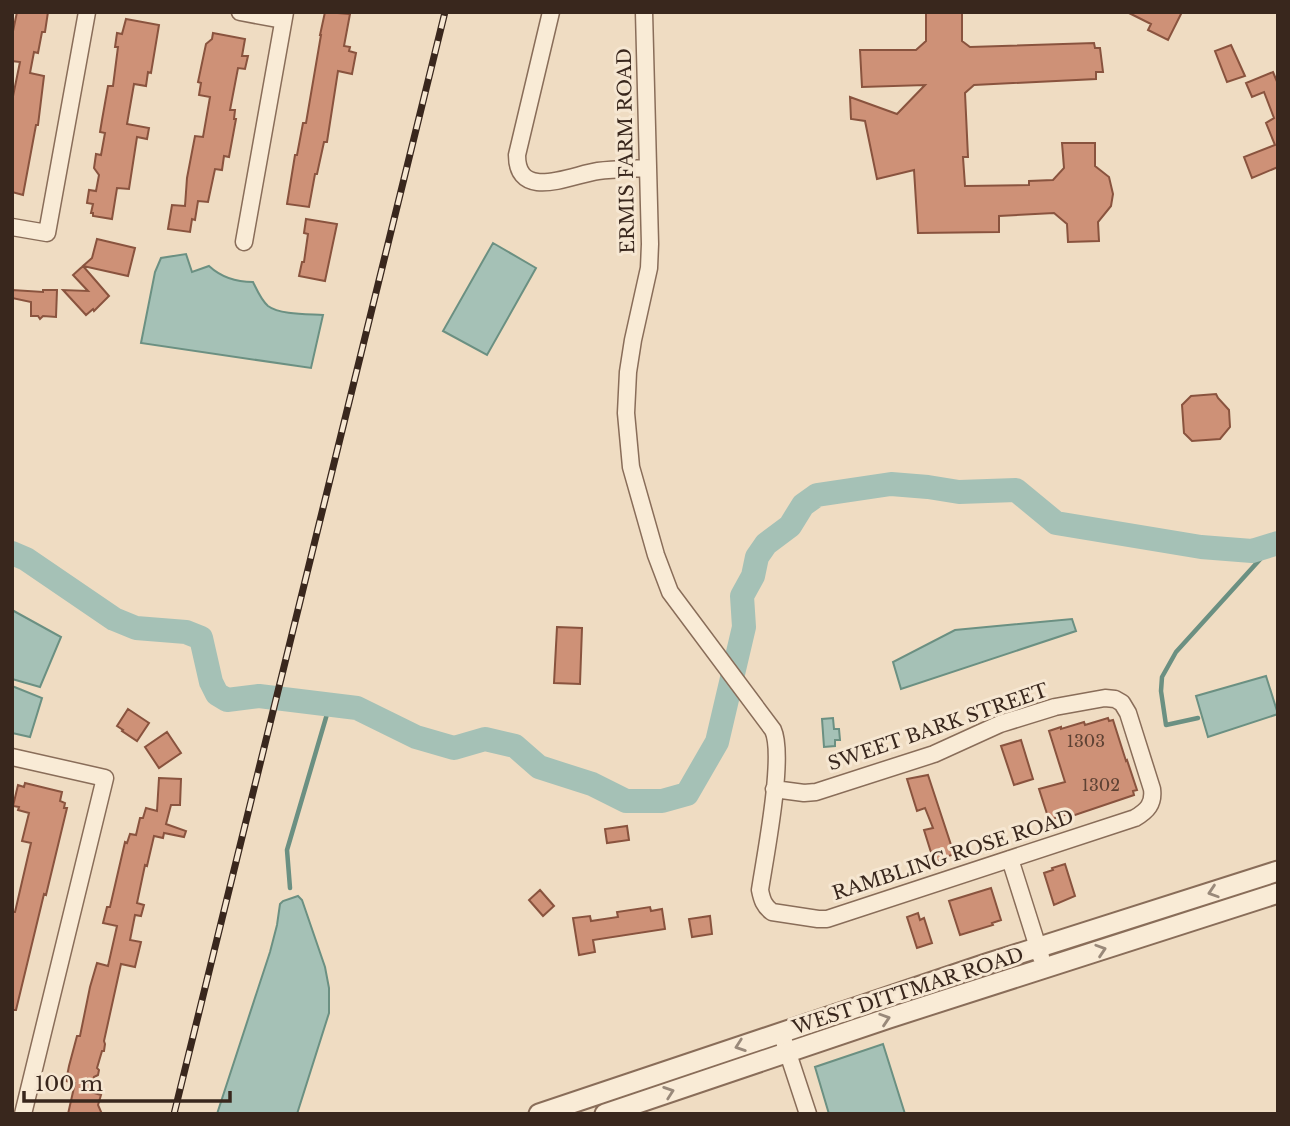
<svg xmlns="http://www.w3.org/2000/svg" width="1290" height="1126" font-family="'Libre Baskerville',serif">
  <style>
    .water { fill: #a5c1b6; stroke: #6b9082; stroke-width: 2 }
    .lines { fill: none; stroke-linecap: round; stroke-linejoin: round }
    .stream { stroke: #6b9082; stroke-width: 4.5 }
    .river { stroke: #a5c1b6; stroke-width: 24 }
    .building { fill: #ce9177; stroke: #89533e; stroke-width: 2 }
    .minor-casing { stroke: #896d59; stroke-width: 19 }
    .tertiary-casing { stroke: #896d59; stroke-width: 23 }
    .minor { stroke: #f9ebd6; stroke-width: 16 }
    .tertiary { stroke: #f9ebd6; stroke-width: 19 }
    .rail-casing { stroke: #39271d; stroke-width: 7 }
    .rail { stroke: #f6e7d2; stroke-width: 4.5; stroke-dasharray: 13; stroke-linecap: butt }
    .oneway { stroke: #99897a }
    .labels { text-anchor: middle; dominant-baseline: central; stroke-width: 6; stroke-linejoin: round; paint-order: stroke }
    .number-label { font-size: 16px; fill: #5e4234 }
    .street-label { font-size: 19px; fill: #39271d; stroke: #f6e7d2 }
  </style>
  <rect width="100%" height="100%" fill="#efdcc2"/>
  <path class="water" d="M493 243 536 268 487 355 443 331Z
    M186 254 192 272 209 266C222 278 236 282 253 282 257 290 261 300 268 306 280 315 308 314 323 315L311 368 141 343 155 272 161 258Z
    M12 610 61 637 40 687 12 679Z
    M1072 619 1076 631 901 689 893 662 955 630Z
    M1266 676 1278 714 1208 737 1196 696Z
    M12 686 42 698 30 737 12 733Z
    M833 718 834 729H839L840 740H835V746L824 747 822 719Z
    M298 896 302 900 325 967 329 988V1013L297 1114H217L270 952 277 925 280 904 283 901Z
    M883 1044 905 1114H829L815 1067Z"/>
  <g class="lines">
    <path class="stream" d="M1198 718 1166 725 1161 691 1162 677 1176 652 1273 545
      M290 888 287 850 330 704"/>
    <path class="river" d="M12 553 26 559 114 619 136 628 186 632 201 638 211 682 217 694 227 700 259 696 357 708 416 737 454 748 485 739 515 746 539 767 592 784 626 801H662L687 794 717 742 744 627 742 596 753 576 757 557 766 544 790 526 803 505 817 495 891 484 928 487 959 492 1016 490 1056 523 1201 547 1252 551 1278 543"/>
  </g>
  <path class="building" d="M17 12H48L45 32H42L38 53 34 52 30 73 44 76 38 125H36L23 195 12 192V101L20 62 12 61V36Z
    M325 12 350 14 344 46 350 47 349 51 356 53 352 74 338 71 327 142H324L317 174H315L309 207 287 204 295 155H297L303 123H306L321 35H320Z
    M926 12H962V41L970 47 1094 43 1095 48H1100L1103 72H1096V79L974 85 965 93 968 157H963L965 186 1029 185V181L1053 180 1064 168 1062 143H1095V166L1109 177 1113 194 1111 206 1098 222 1099 241 1068 242 1067 224 1054 213 999 216V232L918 233 914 170 877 179 865 121 851 119 850 97 897 114 925 85 862 87 860 50H916L926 41Z
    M1127 12H1182L1168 40 1148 30 1151 24Z
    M126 19 159 25 151 73 148 72 146 86 134 84 127 124 149 128 147 139 137 137 129 189 117 188 112 219 93 216V213H91L93 204 87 203 89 190 96 191 99 175 94 168 96 154 101 155 105 133 100 132 102 120 108 86H113L118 47H115L117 33 122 34Z
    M213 33 245 39 242 56H248L245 69 238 68 230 110H235L234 119H236L229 157 224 156 222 170 215 169 208 202 198 201 195 220 192 219 190 232 168 229 172 205 185 206 187 178 195 136 203 137 210 97 199 95 201 83 198 82 206 44 212 39Z
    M1231 45 1245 76 1227 82 1215 51Z
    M1273 72 1278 84V167L1252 178 1244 157 1275 145 1266 123 1274 118 1264 92 1252 97 1246 83Z
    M306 219 337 224 325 281 299 276 302 262H304L308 234 304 233Z
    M97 239 135 248 128 276 83 266 92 258Z
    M83 266 109 296 94 311 93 309 86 315 63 290 88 291 73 275Z
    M12 290 43 292V290H57L56 317 43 316 40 319 38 316H31V302L12 298Z
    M1216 394 1218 398 1229 410 1230 427 1220 439 1192 441 1184 433 1182 405 1191 396Z
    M557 627 582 628 580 684 554 683Z
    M128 709 149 723 137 741 122 731 123 730 117 726Z
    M1108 718 1109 721 1113 720 1126 761 1127 760 1137 790 1133 791 1134 795 1072 816 1071 813 1049 820 1039 789 1065 782 1049 731 1061 727V729L1084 722 1085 725Z
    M167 732 181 753 159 768 145 747Z
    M1021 740 1033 779 1014 785 1001 746Z
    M928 775 954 854 934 862 924 830 933 828 925 808 917 811 907 779Z
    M159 778 181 779 180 805H171L166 824 186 831 184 837 164 833 163 838 154 836 147 866 145 865 137 903 144 905 141 916 135 915 130 940 141 942 135 967 121 964 104 1041 105 1044 104 1051H102L97 1068 99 1070 98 1075 94 1077 91 1092 101 1095 98 1105 102 1114H68L75 1083 66 1081 69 1066 77 1036H80L90 987 97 963 108 966 117 926 103 923 107 907H110L125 842 127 843 130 834 136 835 140 818H143L146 808 157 811Z
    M25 783 62 792 60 801 65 803 64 808H67L46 895 44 894 16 1010H12V912H15L31 843 22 841 29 813 18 810 19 807 13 806 18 785 24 787Z
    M627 826 629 840 607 843 605 829Z
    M1065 864 1075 896 1054 905 1044 873 1053 870 1052 868Z
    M991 888 1001 920 992 923 993 925 960 935 949 901Z
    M540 890 554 906 543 916 529 900Z
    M650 907 651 911 662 909 665 929 593 940 595 952 579 955 573 918 590 916 591 921 618 917 617 912Z
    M918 913 920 920 924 918 932 943 917 948 907 917Z
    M710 916 712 934 692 937 689 919Z"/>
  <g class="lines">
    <g class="minor-casing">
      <path id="minor" d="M240 12 283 20
        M551 12 517 155C517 202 571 175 598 171 614 169 631 169 648 168
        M644 12 650 244 649 268 633 340 628 372 626 413 631 467 656 555 670 592 773 730C785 756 765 857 760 890 762 900 764 906 772 912L818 919H827L1135 818C1147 811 1154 804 1152 789L1128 713 1122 703 1115 699 1105 698 1055 707 1000 724 934 754 816 792 804 793 774 789
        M12 227 47 233 87 12
        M244 242 285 12
        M12 757 105 778 23 1114
        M1010 859 1041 957
        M781 1032 808 1114"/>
    </g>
    <g class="tertiary-casing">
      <path id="tertiary" d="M539 1114 986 964 1278 871
        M605 1114 889 1018 1278 893"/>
    </g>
    <use href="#minor" class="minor"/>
    <use href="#tertiary" class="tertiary"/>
    <g class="rail-casing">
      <path id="rail" d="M174 1114 445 12"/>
    </g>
    <use href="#rail" class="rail"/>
  </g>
  <defs><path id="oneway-chevron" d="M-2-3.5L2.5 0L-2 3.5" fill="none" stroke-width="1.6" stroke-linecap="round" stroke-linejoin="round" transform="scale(1.75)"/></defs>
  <g class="oneway">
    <use href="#oneway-chevron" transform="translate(1213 892) rotate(162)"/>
    <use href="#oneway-chevron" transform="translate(1101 950) rotate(-18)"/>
    <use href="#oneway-chevron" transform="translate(885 1019) rotate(-18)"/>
    <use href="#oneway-chevron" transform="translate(740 1046) rotate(161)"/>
    <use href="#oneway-chevron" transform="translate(669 1092) rotate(-19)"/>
  </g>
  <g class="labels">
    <g class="number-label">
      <text x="1086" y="741">1303</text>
      <text x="1101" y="785">1302</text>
    </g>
    <g class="street-label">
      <text transform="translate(626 151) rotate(-91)">ERMIS FARM ROAD</text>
      <text transform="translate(938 727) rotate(-19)">SWEET BARK STREET</text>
      <text transform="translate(953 855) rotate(-18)">RAMBLING ROSE ROAD</text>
      <text transform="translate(908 991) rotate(-18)">WEST DITTMAR ROAD</text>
    </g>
  </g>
  <rect width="1290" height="1126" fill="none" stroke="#39271d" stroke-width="28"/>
  <path d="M24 1091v10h206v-10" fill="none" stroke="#39271d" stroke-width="3.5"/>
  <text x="35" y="1091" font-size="21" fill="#39271d" stroke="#f6e7d2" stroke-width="5" paint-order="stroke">100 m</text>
</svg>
